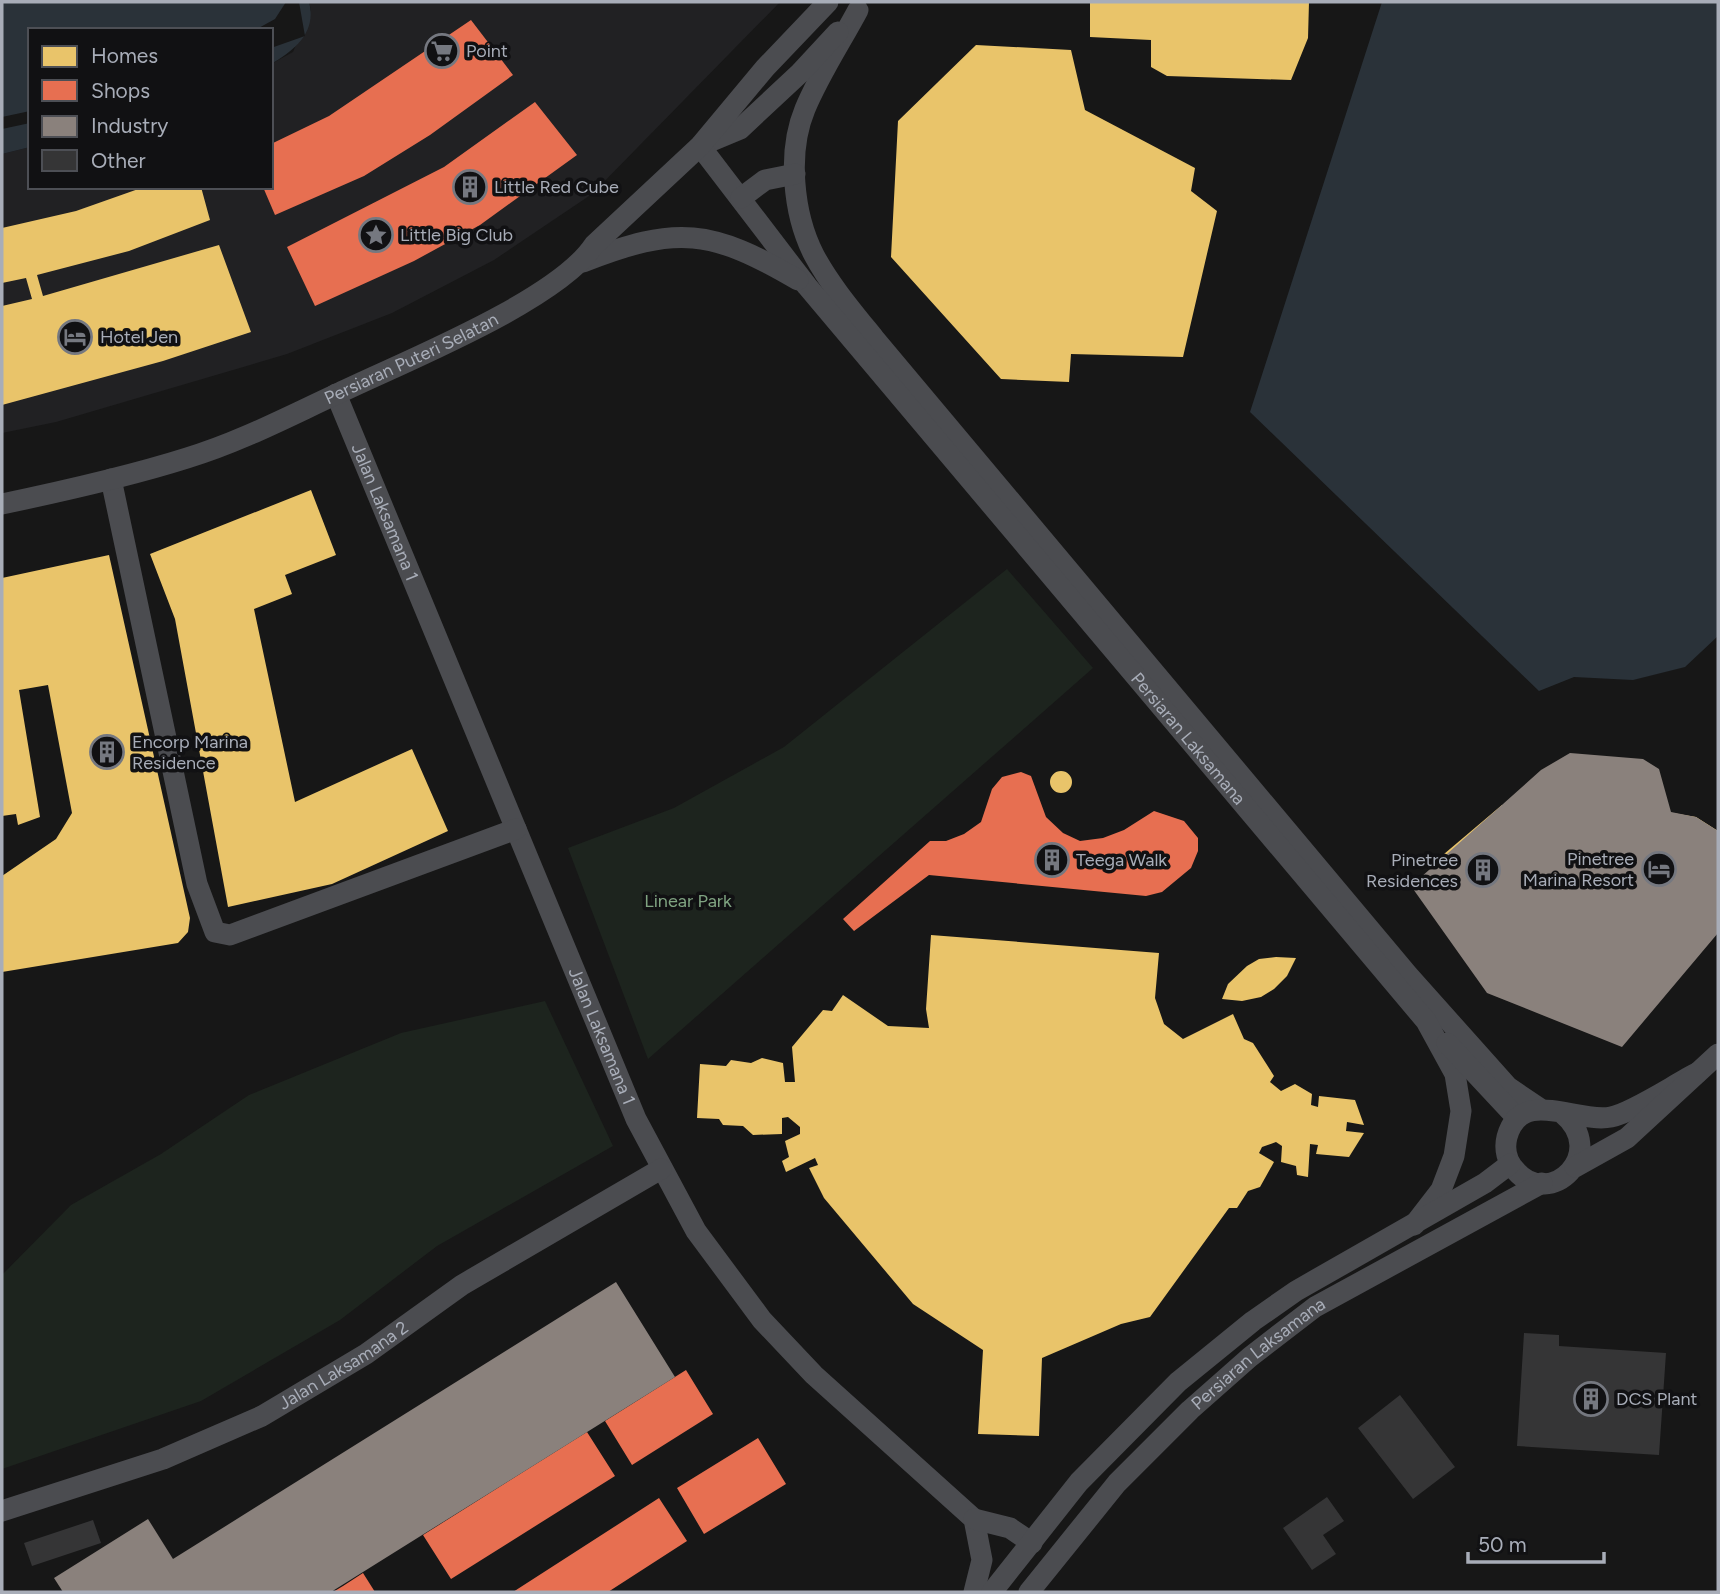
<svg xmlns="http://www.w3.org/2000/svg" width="1720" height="1594" font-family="Figtree,sans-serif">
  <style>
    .built { fill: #212123 }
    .green { fill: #1d241e }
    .water { fill: #2a3239 }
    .pier { fill: #171717 }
    .homes { fill: #e9c46a }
    .shops { fill: #e76f51 }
    .industry { fill: #8a817c }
    .building { fill: #353536 }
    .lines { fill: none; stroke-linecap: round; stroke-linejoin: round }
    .minor { stroke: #4b4c50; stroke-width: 21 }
    .labels { text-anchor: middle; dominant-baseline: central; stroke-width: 7; stroke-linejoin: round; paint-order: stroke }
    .poi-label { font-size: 18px; fill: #a8adb8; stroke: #111113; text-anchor: start }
    .street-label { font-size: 18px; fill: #a8adb8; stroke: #111113 }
    .park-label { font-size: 18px; fill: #7fa381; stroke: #111113 }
  </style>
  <rect width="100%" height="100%" fill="#171717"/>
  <path class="built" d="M309 2H780L592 194 494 260 392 313 287 354 56 422 2 433V154L30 147V187H271V64L293 52 311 10Z"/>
  <path class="green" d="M1007 569 1093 668 648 1059 568 848 674 808 784 747Z
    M545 1001 613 1146 437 1246 340 1320 201 1401 2 1469V1275L71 1205 161 1154 249 1095 401 1033Z"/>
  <path class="water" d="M2 2H309C317 32 295 50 271 64V30H30V147L2 154Z
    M1382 2H1718V636L1685 667 1633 680 1574 677 1539 691 1250 412Z"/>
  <path class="pier" d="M286 2H299L305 36 271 48V30H255L275 19Z
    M30 111V123L2 129V117Z"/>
  <path class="homes" d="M1090 2H1309L1308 38 1291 80 1167 76 1151 67V40L1090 37Z
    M976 45 1071 50 1085 110 1195 168 1191 191 1217 211 1183 357 1071 354 1069 382 1001 379 891 257 898 121Z
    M144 187H201L210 220 129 251 37 275 43 296 219 245 251 332 163 361 2 405V306L32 299 26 278 2 283V228L76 211Z
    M311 490 336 555 285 575 292 594 254 609 295 802 412 749 448 831 332 884 228 907 175 619 150 554Z
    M109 555 190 918 188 932 178 943 2 972V876L56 839 72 813 48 685 19 690 40 817 18 825 16 814 2 816V578Z
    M1050 782a11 11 0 1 1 22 0a11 11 0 1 1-22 0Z
    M1502 805 1522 822 1544 820 1539 850 1528 857 1535 867 1503 890 1494 878 1471 895 1481 908 1446 933 1427 906 1440 896 1429 880 1437 873 1431 865Z
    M1649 809 1696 817 1718 831V910L1701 894 1672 934 1656 921 1667 903 1648 876H1602L1599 860 1583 863 1581 842 1596 840 1593 817Z
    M931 935 1159 953 1155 998 1164 1024 1183 1039 1233 1014 1244 1039 1253 1043 1274 1076 1270 1082 1281 1091 1295 1084 1312 1094 1311 1105 1318 1107 1319 1096 1355 1100 1364 1125 1347 1122 1346 1131 1364 1133 1349 1157 1316 1154 1318 1145 1310 1144 1308 1177 1297 1175 1296 1166 1281 1162 1282 1146 1276 1142 1262 1147 1259 1153 1274 1162 1260 1187 1248 1191 1237 1208H1229L1150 1317 1121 1324 1042 1358 1039 1436 978 1434 983 1350 913 1304 824 1198 809 1168 818 1165 815 1158 786 1172 782 1161 789 1157 785 1141 800 1134V1127L788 1117 782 1118V1134L753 1135 743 1126 723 1125 719 1119 697 1118 700 1064 726 1066 731 1060 751 1063 762 1058 783 1063 785 1082H795L792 1047 823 1010 832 1011 843 995 888 1026 929 1028 926 1009Z
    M1276 957 1296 958 1287 976 1274 989 1261 997 1242 1001 1222 999 1228 984 1247 966 1259 959Z
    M318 1537 330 1545 337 1566 338 1582 332 1591 149 1592 151 1580 156 1577Z"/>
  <path class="shops" d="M471 20 513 75 430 135 364 176 275 215 263 187H271V144L329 116Z
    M535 102 577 155 480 225 414 261 315 306 287 247 444 167Z
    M1021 772 1031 776 1046 817 1063 833 1080 841 1103 838 1124 830 1154 811 1184 821 1198 838V851L1191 868 1162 892 1146 896 929 875 854 931 843 919 930 841H946L964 834 981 822 992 789 1002 777Z
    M686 1370 713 1414 632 1465 605 1421Z
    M587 1432 615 1476 451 1579 423 1535Z
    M758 1438 786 1484 704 1534 677 1488Z
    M659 1498 687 1541 608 1592H513Z
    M363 1573 375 1592H333L343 1586Z"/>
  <path class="industry" d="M1570 753 1643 759 1659 769 1671 812 1696 817 1718 831V933L1622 1047 1487 993 1411 886 1541 770Z
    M616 1282 675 1377 331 1592H63L54 1578 148 1519 173 1559Z"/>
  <path class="building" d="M1524 1333 1559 1335V1346L1666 1353 1659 1455 1517 1446Z
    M1400 1395 1455 1467 1413 1499 1358 1428Z
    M1327 1497 1344 1521 1323 1535 1336 1554 1312 1570 1283 1528Z
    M93 1520 101 1543 32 1566 24 1543Z"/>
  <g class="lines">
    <g class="minor">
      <path d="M858 10C841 42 819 75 805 109 787 152 793 214 814 255 830 285 853 312 874 338L1408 975 1508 1087 1539 1108"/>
      <path d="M704 144 740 129 800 73 838 32"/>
      <path id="s1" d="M700 146 807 286 1426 1021 1455 1074 1461 1111 1454 1156 1441 1190 1414 1225"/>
      <path d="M741 198 765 180 795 174"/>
      <path d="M583 262C677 225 711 229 798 280"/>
      <path id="s2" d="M336 394 636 1119 696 1231 762 1320 814 1375 974 1519 982 1560 974 1592"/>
      <path d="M111 479 197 884 215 932 230 935 516 829"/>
      <path id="s3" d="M2 504C64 491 127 477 187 458 240 442 289 416 339 393 403 362 557 301 594 245L700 146 765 68 828 2"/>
      <path d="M1447 1043 1517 1118"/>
      <path d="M1562 1113C1610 1153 1550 1210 1516 1171 1507 1162 1504 1149 1507 1137 1521 1086 1577 1124 1611 1117 1632 1113 1675 1084 1697 1073"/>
      <path d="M1575 1167 1627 1138 1718 1054"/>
      <path id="s4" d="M2 1511 163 1459 262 1416 366 1354 462 1285 661 1169"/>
      <path d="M974 1519 1010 1528 1032 1543"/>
      <path d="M992 1592 1079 1482 1178 1382 1253 1321 1296 1291 1485 1183 1510 1164"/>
      <path id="s5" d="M1029 1592 1117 1483 1190 1410 1250 1357 1315 1307 1542 1183"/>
    </g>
  </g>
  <defs>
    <g id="supermarket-ring" transform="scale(1.75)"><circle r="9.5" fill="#111113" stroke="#757880" stroke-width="1.5"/><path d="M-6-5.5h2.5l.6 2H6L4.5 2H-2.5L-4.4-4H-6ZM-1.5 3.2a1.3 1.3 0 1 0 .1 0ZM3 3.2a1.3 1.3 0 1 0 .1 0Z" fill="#757880"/></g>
    <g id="building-ring" transform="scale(1.75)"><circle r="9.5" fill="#111113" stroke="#757880" stroke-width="1.5"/><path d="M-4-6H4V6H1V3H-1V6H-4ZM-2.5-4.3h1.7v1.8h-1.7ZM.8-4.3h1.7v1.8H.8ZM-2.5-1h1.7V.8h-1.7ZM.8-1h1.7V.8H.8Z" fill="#757880"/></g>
    <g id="sight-ring" transform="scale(1.75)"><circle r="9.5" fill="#111113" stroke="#757880" stroke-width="1.5"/><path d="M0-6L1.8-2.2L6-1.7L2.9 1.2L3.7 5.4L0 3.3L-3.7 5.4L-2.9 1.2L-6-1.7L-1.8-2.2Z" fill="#757880"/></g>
    <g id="hotel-ring" transform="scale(1.75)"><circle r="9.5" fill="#111113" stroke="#757880" stroke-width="1.5"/><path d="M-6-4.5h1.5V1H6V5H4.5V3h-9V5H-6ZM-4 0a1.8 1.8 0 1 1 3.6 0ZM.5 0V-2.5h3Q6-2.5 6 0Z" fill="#757880"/></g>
  </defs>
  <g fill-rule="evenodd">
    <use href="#supermarket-ring" x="442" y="51"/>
    <use href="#building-ring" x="470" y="187"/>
    <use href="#sight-ring" x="376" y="235"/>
    <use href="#hotel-ring" x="75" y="337"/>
    <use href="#building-ring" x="107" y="752"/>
    <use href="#building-ring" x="1052" y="860"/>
    <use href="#hotel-ring" x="1659" y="869"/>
    <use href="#building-ring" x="1483" y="870"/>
    <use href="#building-ring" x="1591" y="1399"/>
  </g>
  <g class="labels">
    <g class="poi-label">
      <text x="466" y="51">Point</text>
      <text x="494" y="187">Little Red Cube</text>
      <text x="400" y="235">Little Big Club</text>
      <text x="100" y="337">Hotel Jen</text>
      <text x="132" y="742">Encorp Marina<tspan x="132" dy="21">Residence</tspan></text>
      <text x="1634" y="859" text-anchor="end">Pinetree<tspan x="1634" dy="21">Marina Resort</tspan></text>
      <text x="1076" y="860">Teega Walk</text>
      <text x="1458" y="860" text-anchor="end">Pinetree<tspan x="1458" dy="21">Residences</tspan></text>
      <text x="1616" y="1399">DCS Plant</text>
    </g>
    <g class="street-label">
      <text stroke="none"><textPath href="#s3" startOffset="436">Persiaran Puteri Selatan</textPath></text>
      <text stroke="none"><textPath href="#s2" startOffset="128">Jalan Laksamana 1</textPath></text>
      <text stroke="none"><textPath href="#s1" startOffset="768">Persiaran Laksamana</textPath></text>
      <text stroke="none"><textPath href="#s2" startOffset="695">Jalan Laksamana 1</textPath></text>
      <text stroke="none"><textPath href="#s5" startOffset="332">Persiaran Laksamana</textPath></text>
      <text stroke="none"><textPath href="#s4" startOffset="373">Jalan Laksamana 2</textPath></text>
    </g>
    <g class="park-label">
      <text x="688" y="901">Linear Park</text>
    </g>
  </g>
  <rect width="1720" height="1594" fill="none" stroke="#a8adb8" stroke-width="7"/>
  <rect x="28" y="28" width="245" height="161" fill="#111113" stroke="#4d4f55" stroke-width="2"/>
  <rect x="42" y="46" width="35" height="21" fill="#e9c46a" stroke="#4d4f55" stroke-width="2"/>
  <text x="91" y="63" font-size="21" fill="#a8adb8">Homes</text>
  <rect x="42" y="80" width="35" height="21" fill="#e76f51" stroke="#4d4f55" stroke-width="2"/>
  <text x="91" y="98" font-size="21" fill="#a8adb8">Shops</text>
  <rect x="42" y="116" width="35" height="21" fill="#8a817c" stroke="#4d4f55" stroke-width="2"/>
  <text x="91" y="133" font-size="21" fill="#a8adb8">Industry</text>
  <rect x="42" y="150" width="35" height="21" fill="#353536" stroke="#4d4f55" stroke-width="2"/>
  <text x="91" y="168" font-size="21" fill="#a8adb8">Other</text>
  <path d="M1468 1552v10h136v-10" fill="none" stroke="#a8adb8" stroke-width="3.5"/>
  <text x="1478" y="1552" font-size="21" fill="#a8adb8" stroke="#111113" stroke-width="5" paint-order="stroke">50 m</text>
</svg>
